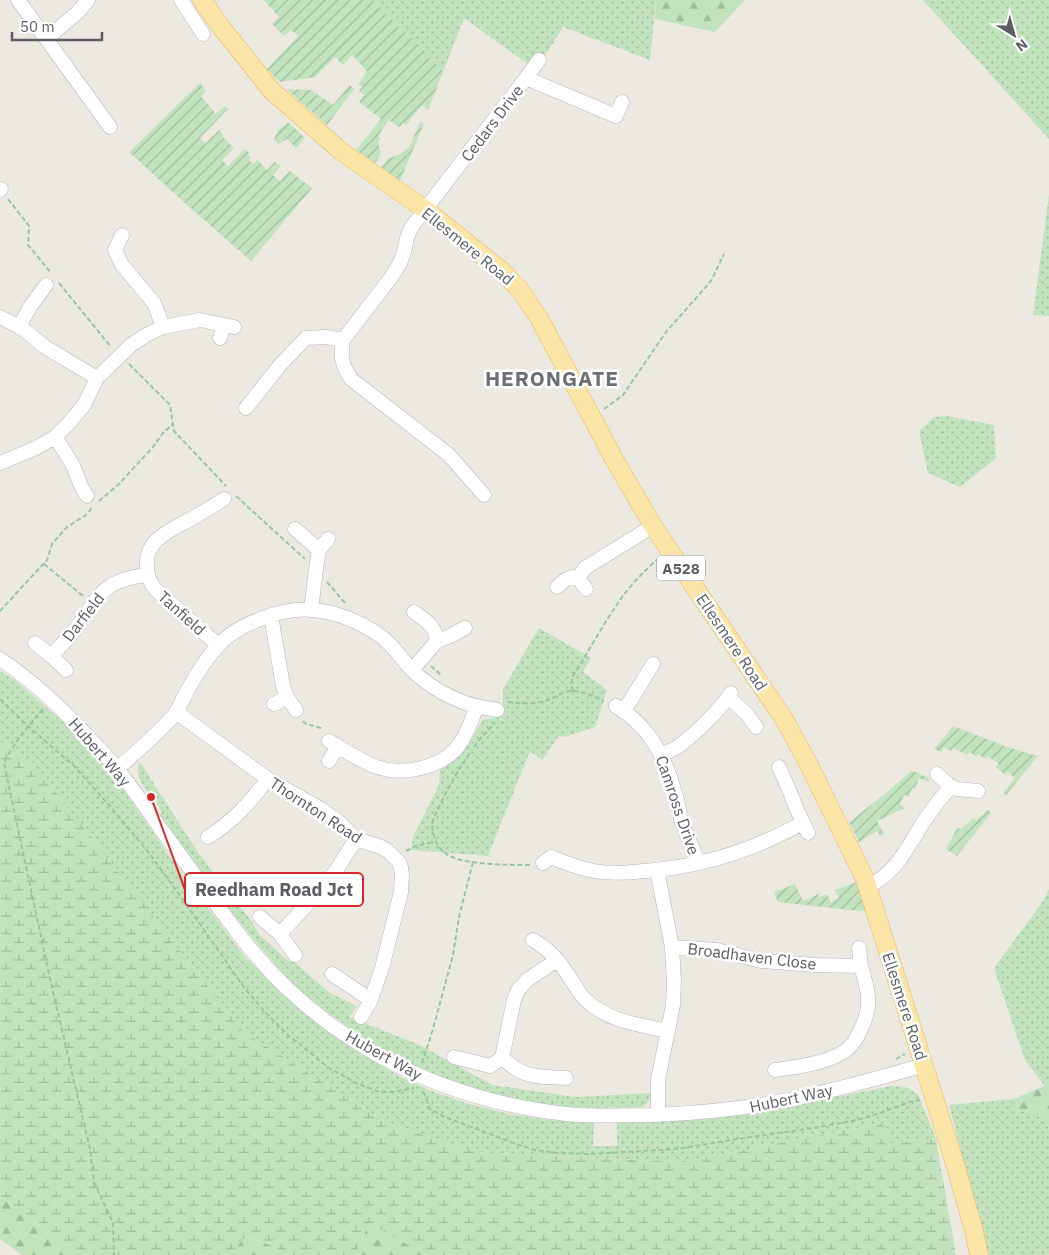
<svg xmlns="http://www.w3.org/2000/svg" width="1049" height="1255" font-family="'IBM Plex Sans',sans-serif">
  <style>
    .grass { fill: url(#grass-dots) }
    .forest { fill: url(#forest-firs) }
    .wetland { fill: url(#wetland-marsh) }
    .garden { fill: url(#garden-furrows) }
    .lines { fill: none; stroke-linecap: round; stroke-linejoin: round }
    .minor-casing { stroke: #b2b5b8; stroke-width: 15 }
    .major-casing { stroke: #eab55c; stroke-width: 19 }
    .path { stroke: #99c6a2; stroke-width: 2; stroke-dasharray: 5 2.5; stroke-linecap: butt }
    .minor { stroke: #fff; stroke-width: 14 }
    .major { stroke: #fbe6a7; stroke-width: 18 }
    .labels { text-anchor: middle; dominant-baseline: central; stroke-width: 5; stroke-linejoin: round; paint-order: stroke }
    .shield { fill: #fff; stroke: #8c8e91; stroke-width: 1 }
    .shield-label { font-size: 15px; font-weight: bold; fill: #5a5e62 }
    .street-label { font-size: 16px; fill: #5a5e62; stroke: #fff }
    .district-label { font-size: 21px; font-weight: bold; letter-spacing: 1px; fill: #6b7073; stroke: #fff }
    .leader { fill: none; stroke: #d62828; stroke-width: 2 }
    .callout-dot { fill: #d62828; stroke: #fff; stroke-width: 2 }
    .callout { fill: #fff; stroke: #d62828; stroke-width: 2 }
    .callout-label { font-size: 18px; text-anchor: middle; font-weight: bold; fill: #5a5e62 }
  </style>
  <defs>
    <pattern id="grass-dots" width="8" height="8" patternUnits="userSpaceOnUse" patternTransform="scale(1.25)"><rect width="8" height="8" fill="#c2e3be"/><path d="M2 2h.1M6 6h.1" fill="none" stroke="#a1bb9e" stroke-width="1.8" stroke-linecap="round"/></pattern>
    <pattern id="forest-firs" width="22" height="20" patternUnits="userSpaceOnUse" patternTransform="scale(1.25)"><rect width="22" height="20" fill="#c2e3be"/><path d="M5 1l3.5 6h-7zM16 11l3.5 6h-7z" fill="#a1bb9e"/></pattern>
    <pattern id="wetland-marsh" width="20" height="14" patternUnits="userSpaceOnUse" patternTransform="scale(1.25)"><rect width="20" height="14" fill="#c2e3be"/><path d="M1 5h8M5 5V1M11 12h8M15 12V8" fill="none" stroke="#a1bb9e"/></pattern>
    <pattern id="garden-furrows" width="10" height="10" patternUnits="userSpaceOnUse" patternTransform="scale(1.25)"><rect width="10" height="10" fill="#c2e3be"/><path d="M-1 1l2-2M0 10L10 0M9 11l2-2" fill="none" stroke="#a1bb9e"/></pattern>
  </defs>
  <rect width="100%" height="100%" fill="#ece9e1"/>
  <path class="grass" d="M373 0H656L650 60 563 27 543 59 535 54 528 64 464 18 443 72 416 43 401 29Z
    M923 0H1049V139Z
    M1049 195V316L1033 315Z
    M947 416 994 425 996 458 960 487 928 473 919 431 934 417Z
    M539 628 591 658 583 672 607 690 595 727 565 737 559 736 542 760 530 751 488 856 411 850 413 837 439 785 440 770 461 755 483 720 503 716V689Z
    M0 671 15 680 62 721 110 771 188 882 245 957 307 1016 353 1049 401 1077 429 1090 469 1104 509 1114 551 1120 594 1123 593 1146H617V1122C648 1122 678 1122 709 1119 771 1113 831 1097 892 1086L905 1087 918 1094 936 1139 891 1144 883 1123 681 1162 478 1152 387 1123 244 1032 33 764 0 740Z
    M140 762 197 851 235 901 250 919 259 934 286 959 294 962 330 993 357 1006 349 1017 420 1045 492 1085 576 1097 651 1093 648 1103 642 1107C605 1108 569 1109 533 1103 463 1092 396 1062 340 1021 326 1012 313 1002 301 991 286 977 273 962 260 947 224 904 192 859 160 814L162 813 156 802 158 800 151 791 148 792C140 780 135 776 140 762Z
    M1049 889V1084L1045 1086 1025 1060 994 968 1043 901Z
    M1013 1099V1109L1046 1117 1049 1132V1254L1047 1255H988L949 1105Z"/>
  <path class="forest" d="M656 0H745L715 32 655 19Z
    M1049 1084V1132L1046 1117 1012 1109 1013 1099Z
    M0 1196 41 1227 86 1255H22L0 1239Z
    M369 1223 426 1255H355Z
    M245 1236 278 1248 277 1255H230Z"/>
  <path class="wetland" d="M0 740 33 763 244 1032 387 1123 478 1152 681 1162 883 1123 891 1143 936 1139 956 1255H426L369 1223 355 1255H277L278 1248 246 1236 230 1255H86L41 1227 0 1196Z"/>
  <path class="garden" d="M264 0H373L401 29 416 42 443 72 428 110 422 105 406 125 403 123 399 127 389 120 378 136 381 138 378 142 381 154 375 163 356 150 381 119 359 102 364 95 359 91 362 87 358 84 367 71 352 55 343 65 335 57 315 77 280 82 267 69 298 36 291 30 284 36 272 24 279 17Z
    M200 83 206 91 201 96 216 114 225 106 228 109 200 138 206 143 219 130 223 134 222 136 234 148 222 160 228 166 245 149 249 153 248 155 251 158 249 160 253 164 257 160 267 170 275 162 281 166 273 175 280 181 290 171 312 188 251 261 186 204 129 152Z
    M350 85 354 89 327 125 286 89 311 90 333 105Z
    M288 122 305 138 296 148 287 139 278 144 274 140 278 130Z
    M420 122 424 123 400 181 381 167 389 158 400 154 409 148Z
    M953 726 1010 748 1038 756 1006 795 1003 793 1015 778 1008 772 1005 775 996 767 999 764 989 757 986 759 978 754 976 757 970 752 967 755 953 748 951 751 944 747 941 752 934 749Z
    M911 771 919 773 930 779 929 782 919 778 915 789 912 788 909 797 904 795 900 804 905 808 877 821 884 834 881 836 877 831 859 842 849 822 885 794Z
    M988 810 991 813 957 856 946 849 957 828 961 829 974 818 976 820Z
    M859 881 868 910 859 911 778 902 774 892 795 884 803 901 818 894 819 897 827 894 831 902 839 898 835 890Z"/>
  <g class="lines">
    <g class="minor-casing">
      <path id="minor" d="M18 0 110 127
        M181 0 203 34
        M46 39 78 12 88 0
        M526 78 539 60
        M0 190 1 189
        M122 235 115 250 122 265 154 303 163 327
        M0 317 22 328 45 347 97 378
        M19 327 30 307 46 285
        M220 338 224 325
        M246 408 281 364 306 338 326 337 343 340
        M55 437C61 447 69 457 74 468 78 478 80 487 87 496
        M0 463 36 448 55 437 69 423 84 405 97 378 131 345 146 335 163 327 200 320 234 327
        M484 495 449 455 351 379C342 365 340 357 343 340L392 276 400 263 404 252 407 238 411 228 526 78 616 116 622 102
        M295 529 319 550
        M557 587 565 580 573 577 579 579
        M586 589 579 579 581 574 585 568 653 526
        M311 610 316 569 319 550 328 539
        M414 612C426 621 435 625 437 641
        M271 616 283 686 287 697 296 710
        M35 643 51 656 66 670
        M218 645 155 589C145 576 143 555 155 542 163 533 176 527 187 521 200 514 212 507 224 499
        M51 656C61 646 71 636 79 624 101 592 105 580 147 575
        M0 659C34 682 64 710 92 741 101 750 110 760 118 770 133 789 147 809 161 829 186 863 211 898 237 932 318 1039 434 1099 566 1114 596 1117 625 1115 655 1115 698 1113 741 1109 783 1101 831 1092 878 1078 924 1065
        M412 670 437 641 448 637 465 628
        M728 697 747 714 756 727
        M274 704 287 697
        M616 706C649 726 665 756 675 793 678 802 679 811 681 819 686 834 693 848 698 863
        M624 711 653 664
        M176 712 268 779 321 809 340 823 356 839 381 847 388 851 399 862 401 868 402 875 401 892 382 968 370 1002 361 1017
        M329 741C344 750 360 761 377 767 403 776 442 768 459 745 467 734 472 719 477 706
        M661 755C667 752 673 750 679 746 696 733 719 711 731 693
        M329 761 338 746
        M779 767 790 792 796 808 808 833
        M117 769C137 751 158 734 175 714 180 707 183 698 187 691 196 675 205 660 217 647 236 624 283 607 313 610 336 612 360 622 379 635 394 645 401 659 413 671 431 688 451 699 475 706 482 708 490 708 497 710
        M937 774 951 787
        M208 837C234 821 250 802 268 779
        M543 863 551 857C565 863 579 868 594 871 610 874 627 873 644 871 685 868 727 858 766 841 778 836 791 829 803 823
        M657 870 672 947 674 981 673 1005 658 1080V1114
        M868 886C900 872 910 840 929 814 936 804 943 795 951 787L957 789 978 791
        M260 917 280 934 295 955
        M280 934 325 885 337 869 356 839
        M533 940C553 952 560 962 572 981 577 988 580 995 586 1000 607 1021 640 1025 668 1031
        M672 947 717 950 761 961 816 965 861 966C869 993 873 1007 859 1033 856 1041 849 1049 842 1053 822 1064 797 1067 775 1070
        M859 948 861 966
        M332 974 371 1000
        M454 1057 490 1066 502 1058 514 1000 518 990 527 980 557 960
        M502 1058C506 1061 510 1065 515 1068 529 1078 549 1077 566 1078"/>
    </g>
    <g class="major-casing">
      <path id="major" d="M202 0 221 27 272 91 342 152 426 210 502 271 520 290 539 318 614 459 653 526 784 719 809 765 865 879 955 1164 974 1231 979 1255"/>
    </g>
    <path class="path" d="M8 199 29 226 28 245 51 273
      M59 283 111 347
      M129 364 170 405 174 431 226 486
      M604 409 623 395 666 332 711 281 724 254
      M236 496 305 559
      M99 501 118 485 153 447 163 433 173 424
      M44 564 83 596
      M327 582 345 603
      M0 611 47 560 52 544 67 527 86 515 92 508
      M431 666 441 675
      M573 691 571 684 573 676C590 649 606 619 625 593 635 581 646 569 658 559
      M0 699 28 726 74 766 110 806 149 853 186 904 243 986 264 1011 288 1035 329 1068 356 1083 377 1091 392 1092 414 1088
      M508 702C521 704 535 704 548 700 556 697 565 690 574 691 585 692 595 697 604 701
      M43 709C28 726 14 743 4 763L50 979 90 1149 94 1182 113 1223 114 1255
      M303 721 306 724 321 728 323 730
      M474 747 480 739 495 723
      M470 753C458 770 448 788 439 807 437 811 434 816 433 821 432 825 432 831 434 836 436 845 442 852 450 856 468 865 509 865 530 865
      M406 851 416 846 434 842
      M896 1059 905 1054
      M422 1063 433 1029 453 955 459 917 473 862
      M423 1092 424 1093 430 1109 445 1117 519 1145 535 1150 558 1153 591 1154 677 1149 731 1140 813 1128 857 1120 877 1114 910 1102 920 1100"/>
    <use href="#minor" class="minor"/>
    <use href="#major" class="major"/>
  </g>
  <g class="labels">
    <rect class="shield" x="657" y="555.5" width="48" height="25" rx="4"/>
    <g class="shield-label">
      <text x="681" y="568">A528</text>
    </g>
    <g class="street-label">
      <text transform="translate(492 123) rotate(-53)">Cedars Drive</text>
      <text transform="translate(468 246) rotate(39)">Ellesmere Road</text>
      <text transform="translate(182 613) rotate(42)">Tanfield</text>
      <text transform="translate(83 617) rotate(-52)">Darfield</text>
      <text transform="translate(732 642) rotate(56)">Ellesmere Road</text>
      <text transform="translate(100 752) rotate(49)">Hubert Way</text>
      <text transform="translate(678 805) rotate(71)">Camross Drive</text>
      <text transform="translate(316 810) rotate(33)">Thornton Road</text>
      <text transform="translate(752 956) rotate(7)">Broadhaven Close</text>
      <text transform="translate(905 1006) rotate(72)">Ellesmere Road</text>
      <text transform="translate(384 1055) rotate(29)">Hubert Way</text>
      <text transform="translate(791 1098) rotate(-12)">Hubert Way</text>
    </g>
    <g class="district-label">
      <text x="552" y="378">HERONGATE</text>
    </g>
  </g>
  <path class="leader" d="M151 797L185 890"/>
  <circle class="callout-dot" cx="151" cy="797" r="5"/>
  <rect class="callout" x="185" y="873" width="178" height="33" rx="5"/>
  <g class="callout-label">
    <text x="274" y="896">Reedham Road Jct</text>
  </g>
  <g transform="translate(1014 35) rotate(143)" stroke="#ffffff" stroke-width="4" paint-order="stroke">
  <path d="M0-4L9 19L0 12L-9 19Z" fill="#5a5e62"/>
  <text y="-8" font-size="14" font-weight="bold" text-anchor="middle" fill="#5a5e62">N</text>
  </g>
  <path d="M12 32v8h90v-8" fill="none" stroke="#5a5e62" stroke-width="2.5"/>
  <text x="20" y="32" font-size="15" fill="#5a5e62" stroke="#ffffff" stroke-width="4" paint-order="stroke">50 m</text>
</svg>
